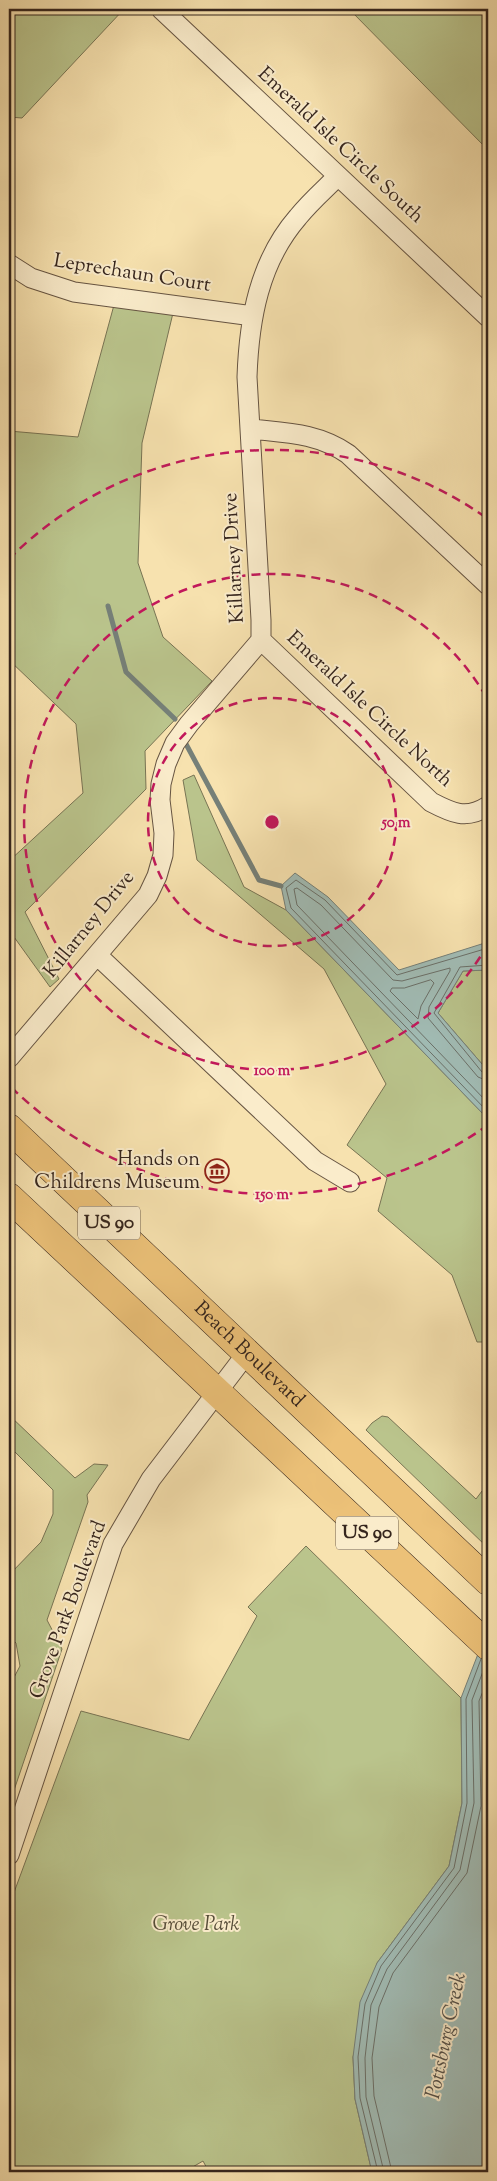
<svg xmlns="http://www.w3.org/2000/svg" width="497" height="2181" font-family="'Sorts Mill Goudy',serif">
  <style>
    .green { fill: #bac48c; stroke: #787454 }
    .water { fill: #a1bcb5; stroke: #768078 }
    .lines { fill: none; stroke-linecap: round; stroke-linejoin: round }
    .shore { stroke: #6b7069; stroke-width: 1 }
    .stream { stroke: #768078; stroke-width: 5 }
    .minor-casing { stroke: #665442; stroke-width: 21 }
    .highway-casing { stroke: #35251d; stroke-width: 29 }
    .minor { stroke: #faeccb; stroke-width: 19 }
    .highway { stroke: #ecc178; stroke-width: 28 }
    .ring { fill: none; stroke: #c2185b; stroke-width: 2.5; stroke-dasharray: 9 6 }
    .labels { text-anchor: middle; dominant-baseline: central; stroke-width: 4; stroke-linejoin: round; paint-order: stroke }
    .shield { fill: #faeccb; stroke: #706151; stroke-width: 1 }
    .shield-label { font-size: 19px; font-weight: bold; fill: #35251d }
    .street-label { font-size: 20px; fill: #35251d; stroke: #faeccb }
    .poi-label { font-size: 20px; fill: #35251d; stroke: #faeccb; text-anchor: end }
    .park-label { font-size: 20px; font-style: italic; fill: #564d39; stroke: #faeccb }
    .water-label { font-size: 21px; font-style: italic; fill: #55524b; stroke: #faeccb }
    .centre { fill: #c2185b; stroke: #faeccb; stroke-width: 2.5 }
    .ring-label { font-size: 15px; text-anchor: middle; font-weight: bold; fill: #c2185b; stroke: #faeccb; stroke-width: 4; stroke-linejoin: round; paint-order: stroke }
  </style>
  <rect width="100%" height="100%" fill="#f7e2af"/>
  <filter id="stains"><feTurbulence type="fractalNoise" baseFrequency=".004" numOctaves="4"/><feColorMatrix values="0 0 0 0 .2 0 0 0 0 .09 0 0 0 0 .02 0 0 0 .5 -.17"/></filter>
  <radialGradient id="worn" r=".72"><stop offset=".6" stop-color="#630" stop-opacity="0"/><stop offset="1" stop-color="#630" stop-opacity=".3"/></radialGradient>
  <path class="green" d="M9 9H124L22 118 9 117Z
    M349 9H488V150Z
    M114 305 173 313 142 443 138 563 163 637 212 681 145 751 146 789 25 912 59 979 50 987 9 930V861L83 793 76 724 9 660V431L78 437Z
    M194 775 244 887 286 910 488 1119V1147L486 1149 488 1164V1342H477L452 1275 378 1211 387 1178 347 1145 386 1084 324 969 197 860 183 780Z
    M488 970V1071L438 1013 463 971Z
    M9 1415 75 1478 94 1464 108 1465 87 1495 88 1502 47 1620 62 1649 9 1805V1687L20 1666 16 1643 9 1636V1575L41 1542 53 1514V1490L9 1446Z
    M382 1416 388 1417 476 1499 482 1491 488 1497V1548L366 1430 372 1423Z
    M306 1546 461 1698 462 1803 449 1866 377 1963 353 2057 355 2099 371 2168 374 2172H209L203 2161 184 2172H9V1906L81 1711 189 1740 257 1616 248 1607Z"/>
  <path class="water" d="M295 873 328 897 399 970 488 942V970L463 971 438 1013 488 1071V1119L286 910 281 886Z
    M488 1628V2172H374L371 2168 355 2099 353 2057 360 2002 377 1963 449 1866 462 1803 461 1698Z"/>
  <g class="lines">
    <path class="shore" d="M488 948 397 975 325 900 296 880 286 888 291 908 488 1112
      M488 965 460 967 434 1013 482 1072 488 1074
      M431 980 434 983 421 1006 418 1019 390 991 392 988H404Z
      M488 1081 478 1077 428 1018 429 1007 450 971V968L402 981 393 980 321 905 297 888 294 889 297 905 488 1103
      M378 2172 360 2098 358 2057 365 2004 381 1966 454 1868 467 1803 466 1699 481 1659
      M384 2172 366 2097 365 2058 371 2005 387 1969 460 1870 474 1803 472 1700 487 1661
      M392 2172 374 2096 372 2058 379 2007 393 1973 467 1873 481 1806 479 1701 488 1679"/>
    <path class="stream" d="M108 606 126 672 175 719
      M186 744 259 880 281 886"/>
    <g class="minor-casing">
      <path id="minor" d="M161 9 488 317
        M9 264 31 278 74 292 253 316
        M251 429C287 433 317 433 348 454L488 585
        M261 640 431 802C452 813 466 820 488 806
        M98 956 315 1161 350 1182
        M9 1058 148 895 157 876 163 855 164 833 160 800 161 784 166 764 175 743 189 724 261 640V620L247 377C249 319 259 262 298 217 310 202 325 189 338 176
        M9 1855 113 1544 151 1479 247 1353"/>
    </g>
    <g class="highway-casing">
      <g id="highway">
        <path id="s1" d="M9 1128 488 1581"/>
        <path d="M9 1197 488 1646"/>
      </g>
    </g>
    <use href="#minor" class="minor"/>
    <use href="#highway" class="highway"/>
  </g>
  <g class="ring">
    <circle cx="272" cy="822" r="124"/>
    <path d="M488 944A248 248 0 1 1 488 700"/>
    <path d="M488 1125A372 372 0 0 1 9 1085M9 559A372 372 0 0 1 488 519"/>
  </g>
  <defs>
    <g id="museum-ring" transform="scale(1.25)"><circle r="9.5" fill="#faeccb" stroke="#8f2418" stroke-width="1.5"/><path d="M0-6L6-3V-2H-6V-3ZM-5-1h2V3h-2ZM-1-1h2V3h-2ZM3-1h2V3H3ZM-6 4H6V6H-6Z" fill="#8f2418"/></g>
  </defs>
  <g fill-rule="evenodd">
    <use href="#museum-ring" x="217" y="1171"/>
  </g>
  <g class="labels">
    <g class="shield">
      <rect x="78" y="1206.5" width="62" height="33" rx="4"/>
      <rect x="336" y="1516.5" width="62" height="33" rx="4"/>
    </g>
    <g class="shield-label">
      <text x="109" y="1223">US 90</text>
      <text x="367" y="1533">US 90</text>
    </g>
    <g class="street-label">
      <text transform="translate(340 146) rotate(43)">Emerald Isle Circle South</text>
      <text transform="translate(132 274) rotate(9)">Leprechaun Court</text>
      <text transform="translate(235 558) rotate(-93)">Killarney Drive</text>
      <text transform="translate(369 710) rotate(43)">Emerald Isle Circle North</text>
      <text transform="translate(90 925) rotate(-51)">Killarney Drive</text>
      <text stroke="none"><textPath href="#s1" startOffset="330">Beach Boulevard</textPath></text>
      <text transform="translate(69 1610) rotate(-70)">Grove Park Boulevard</text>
    </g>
    <g class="poi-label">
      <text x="200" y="1160">Hands on<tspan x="200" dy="23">Childrens Museum</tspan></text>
    </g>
    <g class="park-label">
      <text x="196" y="1925">Grove Park</text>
    </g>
    <g class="water-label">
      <text transform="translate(447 2036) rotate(-78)">Pottsburg Creek</text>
    </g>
  </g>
  <circle cx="272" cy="822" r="8" class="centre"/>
  <g class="ring-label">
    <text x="396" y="827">50 m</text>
    <text x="272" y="1075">100 m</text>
    <text x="272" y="1199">150 m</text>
  </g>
  <rect width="497" height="2181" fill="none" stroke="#f7e2af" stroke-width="30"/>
  <rect x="10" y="10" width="477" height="2161" fill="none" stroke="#35251d" stroke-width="2.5"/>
  <rect x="15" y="15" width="467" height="2151" fill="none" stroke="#35251d"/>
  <rect width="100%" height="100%" filter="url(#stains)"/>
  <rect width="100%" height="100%" fill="url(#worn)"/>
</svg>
